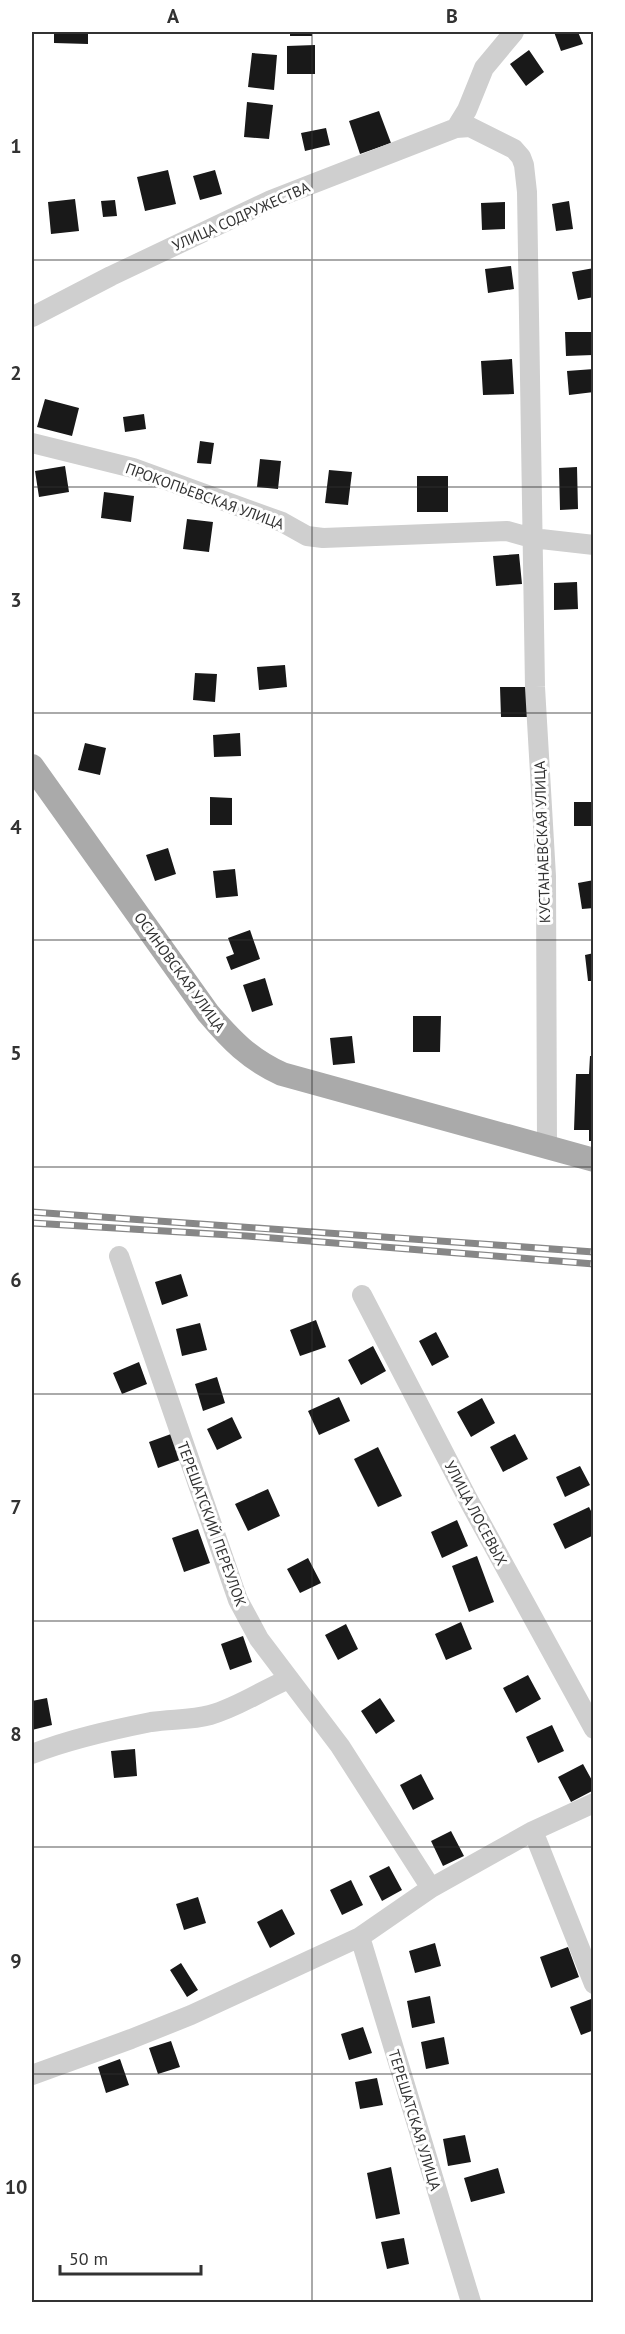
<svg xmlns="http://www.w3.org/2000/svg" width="625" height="2334" font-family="'PT Sans',sans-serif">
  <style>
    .building { fill: #191919 }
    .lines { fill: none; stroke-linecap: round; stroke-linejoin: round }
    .minor { stroke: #cfcfcf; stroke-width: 20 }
    .major { stroke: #aaa; stroke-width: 24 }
    .rail-casing { stroke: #878787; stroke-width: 7 }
    .rail { stroke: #fff; stroke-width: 4.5; stroke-dasharray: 14; stroke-linecap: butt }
    .grid { fill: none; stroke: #323232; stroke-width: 1.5; stroke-opacity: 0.55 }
    .labels { text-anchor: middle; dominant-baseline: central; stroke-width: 6; stroke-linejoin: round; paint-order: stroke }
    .street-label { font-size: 15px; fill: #323232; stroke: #fff }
    .neatline { fill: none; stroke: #323232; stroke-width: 2 }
    .grid-label { font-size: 20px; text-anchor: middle; font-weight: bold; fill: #323232 }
  </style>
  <rect width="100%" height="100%" fill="#fff"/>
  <path class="building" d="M54 32H88V44L54 43Z
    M290 32H312V36H290Z
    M554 32H578L583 44 561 51Z
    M315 45V74H287V46Z
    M529 50 544 72 526 86 510 64Z
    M252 53 277 55 274 90 248 87Z
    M247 102 273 105 269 139 244 137Z
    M379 111 391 143 360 154 349 121Z
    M326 128 330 145 305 151 301 133Z
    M168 170 176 204 145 211 137 177Z
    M215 170 222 194 200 200 193 176Z
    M75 199 79 231 51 234 48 202Z
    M115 200 117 216 103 217 101 201Z
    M569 201 573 229 556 231 552 204Z
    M505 202V229L482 230 481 203Z
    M511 266 514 289 488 293 485 269Z
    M594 268V297L578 300 572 272Z
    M565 332H592L593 355 566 356Z
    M512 359 514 394 483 395 481 361Z
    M594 369V392L569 395 567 371Z
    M45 399 79 408 72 436 37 427Z
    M144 414 146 429 125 432 123 417Z
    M200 441 214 443 211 464 197 463Z
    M260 459 281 461 278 489 257 487Z
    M65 466 69 492 39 497 35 471Z
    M577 467 578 509 560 510 559 468Z
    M329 470 352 472 348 505 325 503Z
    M417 476H448V512H417Z
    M104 492 134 496 131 522 101 518Z
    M187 519 213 522 209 552 183 549Z
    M519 554 522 584 496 586 493 556Z
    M577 582 578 609 554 610V583Z
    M285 665 287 687 259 690 257 667Z
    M195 673 217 674 215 702 193 700Z
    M500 687H527V717H501Z
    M240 733 241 756 214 757 213 735Z
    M85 743 106 748 100 775 78 770Z
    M210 797 232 798V825H210Z
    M574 802H594V826H574Z
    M168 848 176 874 155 881 146 855Z
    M235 869 238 896 216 898 213 871Z
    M594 880V908L582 909 578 883Z
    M250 930 260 959 231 970 226 957 234 954 228 938Z
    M594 953V981H588L585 955Z
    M265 978 273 1005 252 1012 243 985Z
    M413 1016H441L440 1052H413Z
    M352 1036 355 1063 333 1065 330 1038Z
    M590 1056H594V1141H589V1130H574L576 1074H589Z
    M181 1274 188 1296 162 1305 155 1282Z
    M316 1320 326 1347 300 1356 290 1330Z
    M200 1323 207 1350 182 1356 176 1329Z
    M436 1332 449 1357 432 1366 419 1341Z
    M373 1346 386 1371 361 1385 348 1360Z
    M139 1362 147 1384 122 1394 113 1373Z
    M217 1377 225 1403 203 1411 195 1384Z
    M339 1397 350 1421 319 1435 308 1411Z
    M482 1398 495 1423 471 1437 457 1412Z
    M232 1417 242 1438 217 1450 207 1429Z
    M171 1434 180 1460 158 1468 149 1442Z
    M515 1434 528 1459 503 1472 490 1447Z
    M378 1447 402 1496 378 1507 354 1459Z
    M580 1466 590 1485 565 1497 556 1477Z
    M268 1489 280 1516 248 1531 235 1504Z
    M589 1507 594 1517V1535L565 1549 553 1524Z
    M457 1520 468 1546 442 1558 431 1532Z
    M198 1529 210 1563 184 1572 172 1538Z
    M477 1556 494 1602 469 1612 452 1566Z
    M308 1558 321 1583 300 1593 287 1569Z
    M461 1622 472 1649 446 1660 435 1634Z
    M346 1624 358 1649 338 1660 325 1635Z
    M243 1636 252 1662 230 1670 221 1644Z
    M528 1675 541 1699 516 1713 503 1688Z
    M47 1698 52 1725 32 1730V1701Z
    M380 1698 395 1721 376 1734 361 1711Z
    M552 1725 564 1751 538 1763 526 1737Z
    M135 1749 137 1776 114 1778 111 1751Z
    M583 1764 594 1784V1790L571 1802 558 1777Z
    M421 1774 434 1799 413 1810 400 1785Z
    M451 1831 464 1856 443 1866 431 1841Z
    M389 1866 402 1890 382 1901 369 1876Z
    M351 1880 363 1905 342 1915 330 1890Z
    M198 1897 206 1923 184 1930 176 1904Z
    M282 1909 295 1934 270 1948 257 1922Z
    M435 1943 441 1966 415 1973 409 1951Z
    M568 1947 579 1977 551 1988 540 1957Z
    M181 1963 198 1990 187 1997 170 1970Z
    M430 1996 435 2023 412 2028 407 2001Z
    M591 1999 594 2005V2030L581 2035 570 2007Z
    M363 2027 372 2053 349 2060 341 2034Z
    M444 2037 449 2064 426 2069 421 2042Z
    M171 2041 180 2067 158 2074 149 2048Z
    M120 2059 129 2085 106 2093 98 2067Z
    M377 2078 383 2105 360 2109 355 2082Z
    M465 2135 471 2162 448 2166 443 2139Z
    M391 2167 400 2214 376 2219 367 2173Z
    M498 2168 505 2193 471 2202 464 2178Z
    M404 2238 409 2264 387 2269 381 2242Z"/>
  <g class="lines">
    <path class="minor" d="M456 128 467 110 484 68 514 32
      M32 317 111 276 271 200 456 128 470 127 514 149 521 157 524 165 527 192 535 687 546 876 547 1147
      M32 443 133 468 282 522 307 536 323 538 507 531 532 538 594 545
      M119 1256 238 1600 259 1639 340 1746 431 1888
      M362 1295 470 1503 594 1729
      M32 1754C70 1739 111 1730 151 1722 171 1719 192 1720 210 1715 239 1707 262 1690 289 1679
      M533 1831 594 1984
      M360 1937 471 2302
      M32 2075 131 2039 191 2015 360 1937 431 1888 533 1831 594 1803"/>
    <path class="major" d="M32 766 208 1013C231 1040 249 1059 282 1074L594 1160"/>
    <g class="rail-casing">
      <path id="rail" d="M32 1212 594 1252
        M32 1223 247 1236 594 1264"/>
    </g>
    <use href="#rail" class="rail"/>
  </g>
  <path class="grid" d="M312 32V2302M32 260H594M32 487H594M32 713H594M32 940H594M32 1167H594M32 1394H594M32 1621H594M32 1847H594M32 2074H594"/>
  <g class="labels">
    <g class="street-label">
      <text transform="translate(241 216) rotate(-24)">УЛИЦА СОДРУЖЕСТВА</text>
      <text transform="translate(205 496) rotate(20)">ПРОКОПЬЕВСКАЯ УЛИЦА</text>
      <text transform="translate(542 842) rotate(-92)">КУСТАНАЕВСКАЯ УЛИЦА</text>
      <text transform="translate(180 972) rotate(54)">ОСИНОВСКАЯ УЛИЦА</text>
      <text transform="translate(476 1513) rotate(62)">УЛИЦА ЛОСЕВЫХ</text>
      <text transform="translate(212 1524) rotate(70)">ТЕРЕШАТСКИЙ ПЕРЕУЛОК</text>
      <text transform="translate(415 2120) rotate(73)">ТЕРЕШАТСКАЯ УЛИЦА</text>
    </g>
  </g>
  <rect width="625" height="2334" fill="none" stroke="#ffffff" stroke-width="66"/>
  <path d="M60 2265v9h141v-9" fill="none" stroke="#323232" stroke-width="3"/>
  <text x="69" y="2265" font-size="18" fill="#323232" stroke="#ffffff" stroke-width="4.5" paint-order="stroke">50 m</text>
  <rect x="33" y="33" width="559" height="2268" class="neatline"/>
  <g class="grid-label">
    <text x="173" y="23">A</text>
    <text x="452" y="23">B</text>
    <text x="16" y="153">1</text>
    <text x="16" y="380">2</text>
    <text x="16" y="607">3</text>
    <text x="16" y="834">4</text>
    <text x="16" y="1060">5</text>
    <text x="16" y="1287">6</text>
    <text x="16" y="1514">7</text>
    <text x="16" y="1741">8</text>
    <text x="16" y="1968">9</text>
    <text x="16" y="2194">10</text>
  </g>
</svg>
